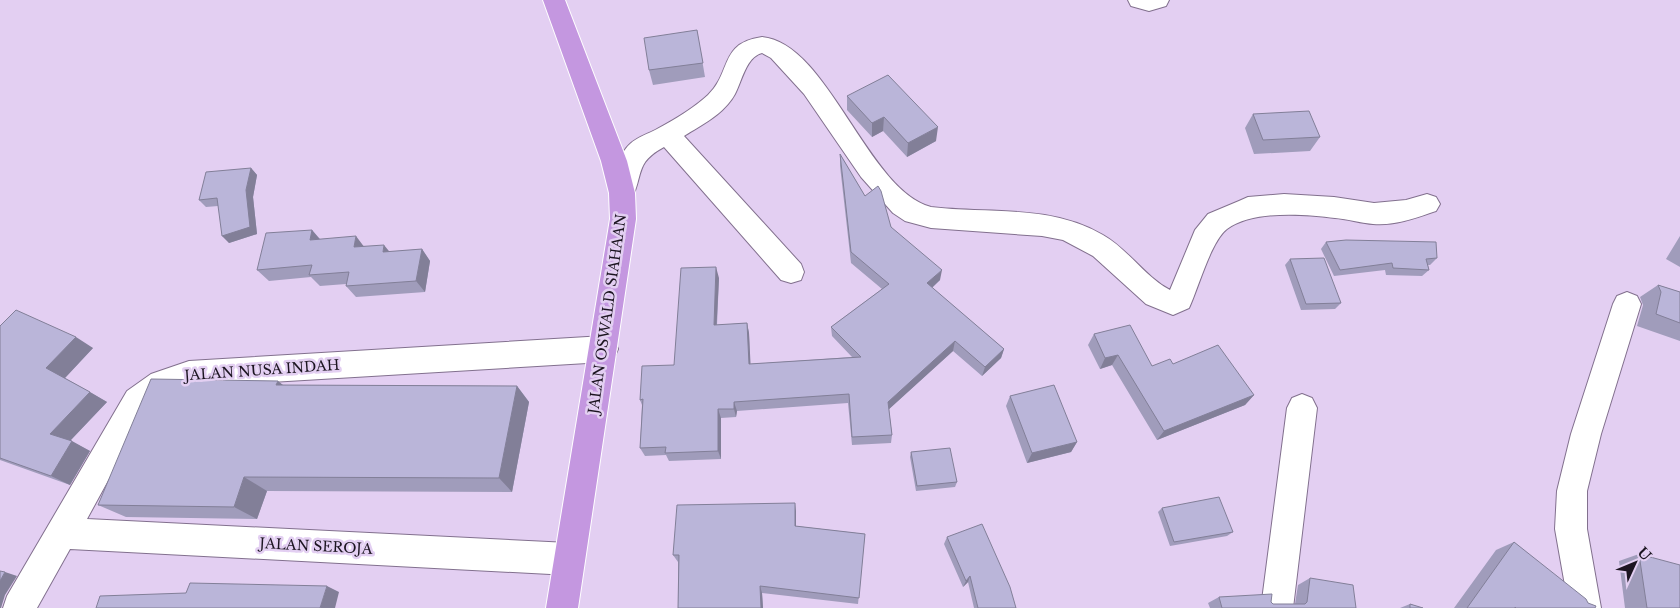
<svg xmlns="http://www.w3.org/2000/svg" width="1680" height="608" font-family="'Libre Baskerville',serif">
  <style>
    .lines { fill: none; stroke-linecap: round; stroke-linejoin: round }
    .minor-casing { stroke: #82708e; stroke-width: 2 }
    .trunk-casing { stroke: #fff; stroke-width: 2 }
    .minor { fill: #fff; fill-rule: evenodd }
    .trunk { fill: #c497e0; fill-rule: evenodd }
    .wall { fill: #a09cbb }
    .shaded-wall { fill: #827f98 }
    .building { fill: #bab5d9; stroke: #827f98 }
    .labels { text-anchor: middle; dominant-baseline: central; stroke-width: 5; stroke-linejoin: round; paint-order: stroke }
    .street-label { font-size: 14px; fill: #1c1521; stroke: #e3cff2 }
  </style>
  <rect width="100%" height="100%" fill="#e3cff2"/>
  <g class="lines">
    <g class="minor-casing">
      <path id="minor" d="M1128 0H1169L1166 6 1149 11 1131 6Z
        M762 37C828 43 867 190 931 207 988 214 1051 204 1103 235 1128 249 1144 276 1170 290L1195 230 1208 214 1239 201 1248 197 1284 194 1334 197 1374 203 1406 200 1427 194 1436 197 1440 204 1436 211C1416 218 1394 226 1373 224 1360 223 1348 219 1335 218 1304 214 1253 210 1227 229 1211 241 1198 289 1189 308L1173 315 1146 304 1093 256 1063 240 1042 236 931 228 905 221 893 213 861 177 804 94 771 58 762 53C746 57 742 81 735 94 724 114 703 124 684 136L801 264 804 272 801 280 791 283 781 280 664 147C634 163 644 175 631 200L622 203 613 200 609 193C614 177 617 156 630 144 637 137 648 134 657 129 674 120 694 108 708 95 732 72 719 43 762 37Z
        M1627 292 1637 296 1641 304 1601 434 1587 491V529L1601 608H1569L1555 529 1557 491 1571 434 1613 304 1617 296Z
        M604 336 614 340 618 349 614 358 604 362 189 387 171 392 147 409 87 519 569 543 580 548 585 559 580 570 569 575 70 549 37 608H3L7 596 127 391 151 374 189 361Z
        M1302 394 1312 398 1317 408 1293 608H1261L1287 408 1292 398Z"/>
    </g>
    <g class="trunk-casing">
      <path id="trunk" d="M543 0H565L627 161 635 193 636 219 578 608H546L610 219 609 193 601 161Z"/>
    </g>
    <use href="#minor" class="minor"/>
    <use href="#trunk" class="trunk"/>
  </g>
  <path class="wall" d="M697 30 705 77 653 85 649 70Z
    M847 96 936 141 907 157 883 131 872 137 847 110Z
    M1253 114 1320 137 1310 151 1254 154 1245 128Z
    M840 154 865 196 891 227 940 280 932 288 1004 349 1001 358 982 376 953 351 889 409 892 435 891 443 852 445 848 403 737 411 736 417 721 418V459L669 461 666 455 645 456 640 448 642 405 640 400 674 365 719 278 717 325 747 323 749 333 750 364 852 357 832 336 831 327 882 289 851 263 840 166Z
    M251 168 257 175 253 197 257 234 229 243 218 206 206 207 199 200Z
    M312 230 320 239 364 246 389 252 422 249 430 261 425 292 356 297 346 286V284L320 286 311 277 269 281 257 270Z
    M1680 236V267L1666 259Z
    M1326 242 1437 258 1430 265H1428L1429 270 1422 276 1386 275 1385 270 1334 276 1321 249Z
    M1290 259 1341 303 1335 309 1301 310 1285 265Z
    M1658 285 1680 292V341L1637 326 1643 305 1640 297Z
    M0 326 93 348 65 378 107 402 70 441 90 451 70 485 0 460Z
    M1094 334 1152 366 1173 364 1254 395 1245 405 1157 440 1112 365 1100 369 1088 345Z
    M278 381 282 385 517 386 529 402 512 492 267 491 257 519 126 517 98 505Z
    M1010 396 1077 442 1071 452 1027 463 1006 406Z
    M911 452 957 482 955 487 916 491 910 457Z
    M1162 508 1233 532 1227 536 1170 546 1158 512Z
    M796 511V526L865 534 858 604 762 593 763 608H678V562L673 555Z
    M947 537 1016 608H974L968 582 963 587 944 544Z
    M1514 542 1588 603 1595 608H1454L1496 550Z
    M1639 554 1680 608H1625L1619 561Z
    M1310 578 1356 608H1210L1208 603 1219 597 1271 602 1273 604H1295L1298 585Z
    M1410 604 1423 608H1400Z"/>
  <path class="shaded-wall" d="M884 117 883 131 872 137V123Z
    M938 127 936 141 907 157 908 143Z
    M251 168 257 175 253 197 257 234 229 243 222 236 246 190Z
    M312 230 322 242 310 240Z
    M356 236 365 248 354 247Z
    M384 245 393 256 383 252Z
    M422 249 430 261 425 292 416 281Z
    M716 267 719 278 716 335 714 325Z
    M942 270 940 280 925 294 927 283Z
    M747 323 749 333 751 373 749 364Z
    M76 337 93 348 64 379 46 368Z
    M955 341 953 351 887 411 888 402Z
    M1004 349 1001 358 982 376 985 367Z
    M1118 355 1112 365 1100 369 1105 358Z
    M278 381 298 397 276 385Z
    M517 386 529 402 512 492 499 478Z
    M90 392 107 402 68 443 50 434Z
    M1254 395 1245 405 1157 440 1164 431Z
    M734 402 737 411 736 417 734 409Z
    M718 409 721 418V459L718 451Z
    M72 441 90 451 70 485 51 476Z
    M1077 442 1071 452 1027 463 1032 453Z
    M244 477 267 491 257 519 234 507Z
    M795 503 796 511V534L795 526Z
    M5 572 17 576 5 595 1 608H0V581Z
    M970 576 968 582 963 587 966 581Z
    M327 586 339 592 335 608H320Z
    M760 586 762 593 763 608H761Z"/>
  <path class="building" d="M697 30 703 63 649 70 644 38Z
    M888 75 938 127 908 143 884 117 872 123 847 96Z
    M1309 111 1320 137 1263 140 1253 114Z
    M840 154 865 196 878 186 881 191 891 227 942 270 927 283 1004 349 985 367 955 341 888 402 892 435 852 437 849 394 734 402V409H718V451L665 453 666 447 640 448 643 399 640 400 642 366 674 365 681 268 716 267 714 325 747 323 749 364 861 357 831 327 889 284 851 252Z
    M251 168 246 190 250 227 222 236 217 198 199 200 206 172Z
    M312 230 310 240 356 236 354 247 384 245 383 252 422 249 416 281 346 286 349 272 309 275 312 265 257 270 266 233Z
    M1346 240 1436 242 1437 258 1426 259 1429 270 1393 268 1392 263 1340 270 1326 242Z
    M1324 258 1341 303 1306 304 1290 259Z
    M1658 285 1680 292V323L1656 314 1661 292Z
    M16 310 76 337 46 368 90 392 50 434 72 441 51 476 0 458V326Z
    M1130 325 1152 366 1170 359 1173 364 1218 345 1254 395 1164 431 1118 355 1105 358 1094 334Z
    M151 379 278 381 276 385 517 386 499 478 244 477 234 507 98 505Z
    M1054 385 1077 442 1032 453 1010 396Z
    M950 448 957 482 917 486 911 452Z
    M1219 497 1233 532 1174 542 1162 508Z
    M795 503V526L865 534 859 598 760 586 761 608H678L679 555H673L677 505Z
    M982 524 1010 587 1016 608H978L970 576 966 581 947 537Z
    M1514 542 1586 599 1588 603 1596 606 1595 608H1516L1515 607V608H1467Z
    M1639 554 1680 565V608H1647Z
    M0 571 5 572 0 581Z
    M1310 578 1353 585 1356 608H1222L1219 597 1272 594 1271 602 1273 604H1305L1307 602Z
    M190 583 327 586 320 608H96L100 596 186 593Z
    M1410 604 1423 608H1410Z"/>
  <g class="labels">
    <g class="street-label">
      <text transform="translate(607 314) rotate(-82)">JALAN OSWALD SIAHAAN</text>
      <text transform="translate(262 370) rotate(-4)">JALAN NUSA INDAH</text>
      <text transform="translate(316 546) rotate(3)">JALAN SEROJA</text>
    </g>
  </g>
  <g transform="translate(1635 563) rotate(46)" stroke="#e3cff2" stroke-width="4" paint-order="stroke">
  <path d="M0-4L9 19L0 12L-9 19Z" fill="#1c1521"/>
  <text y="-8" font-size="14" font-weight="bold" text-anchor="middle" fill="#1c1521">U</text>
  </g>
</svg>
